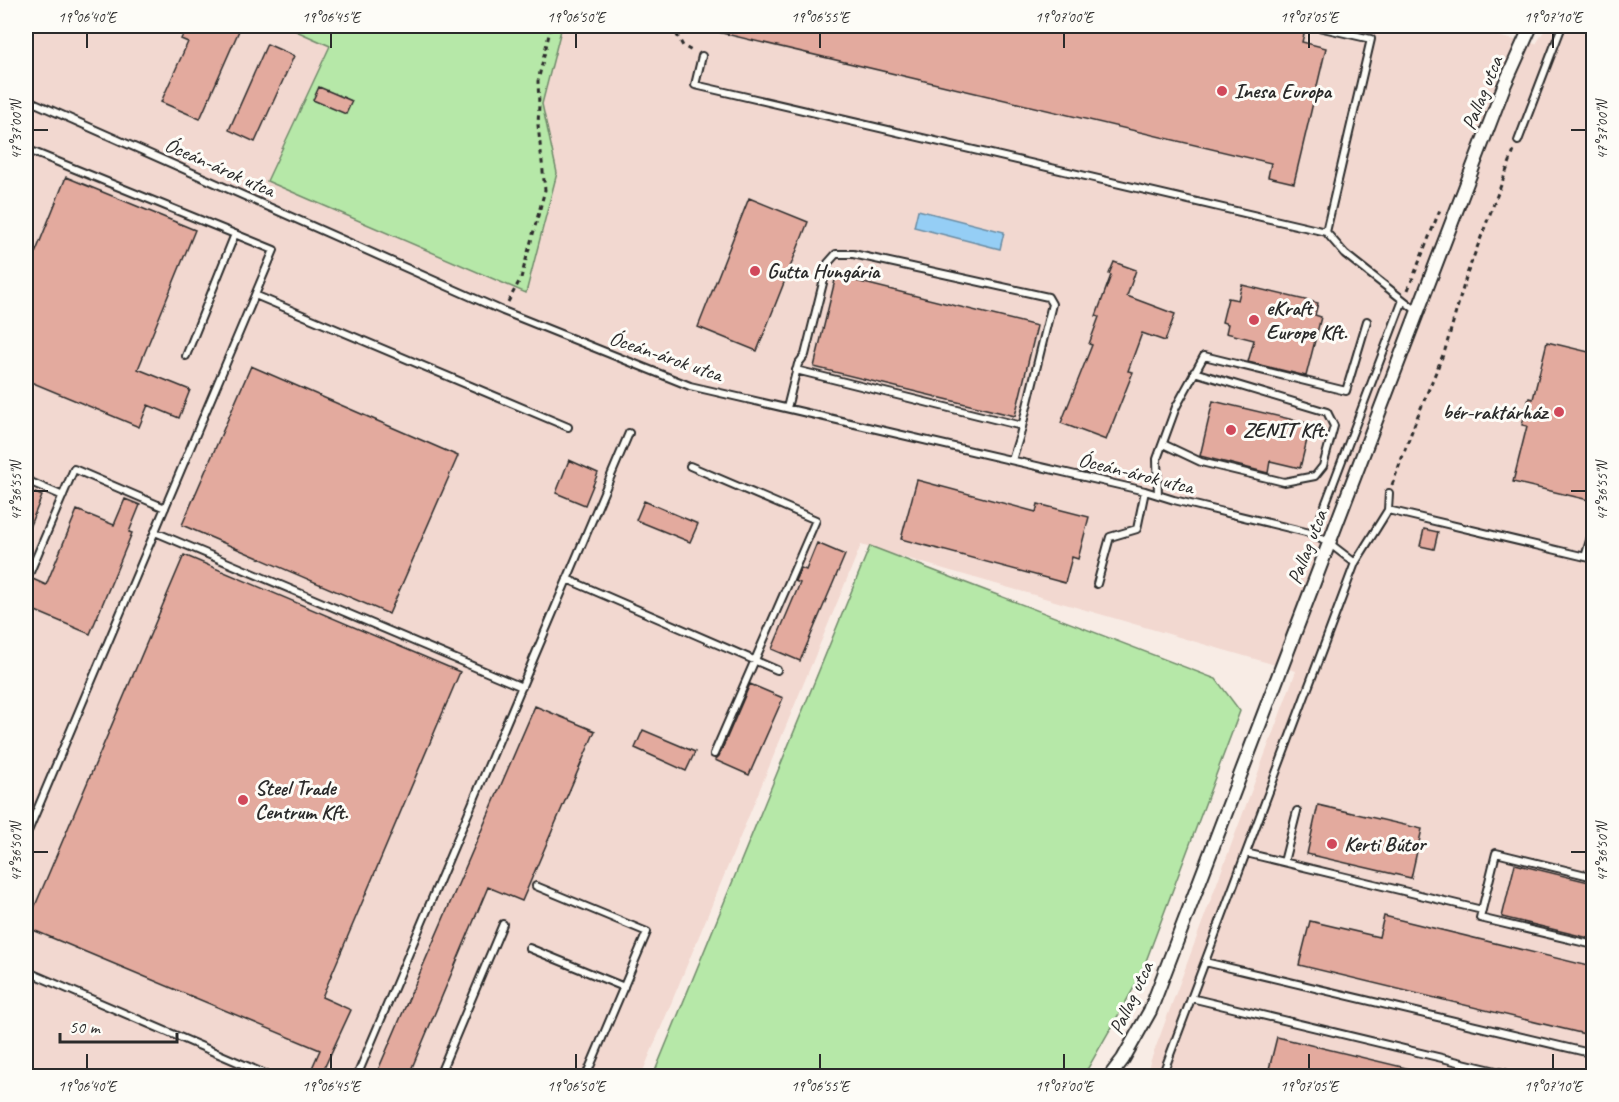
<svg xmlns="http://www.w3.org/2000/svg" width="1619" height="1102" font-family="Caveat,sans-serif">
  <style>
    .built { fill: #f2d8d0 }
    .green { fill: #b6e8a8; stroke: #708a6a; stroke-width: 1.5 }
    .water { fill: #95cef5; stroke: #6b8da4; stroke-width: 1.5 }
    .building { fill: #e3aa9e; stroke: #2b2b2b; stroke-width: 1.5 }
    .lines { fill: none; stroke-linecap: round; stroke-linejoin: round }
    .service-casing { stroke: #2b2b2b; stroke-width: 10 }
    .minor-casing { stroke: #2b2b2b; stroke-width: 16 }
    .path { stroke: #2b2b2b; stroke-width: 3; stroke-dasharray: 4.5 4.5; stroke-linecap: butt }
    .service { stroke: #fdfcf7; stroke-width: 6 }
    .minor { stroke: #fdfcf7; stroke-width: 12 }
    .ticks { fill: none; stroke: #2b2b2b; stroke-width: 2 }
    .poi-dot { fill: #d1495b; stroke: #fdfcf7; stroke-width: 2 }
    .labels { text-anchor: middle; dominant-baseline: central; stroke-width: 6; stroke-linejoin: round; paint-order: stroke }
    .poi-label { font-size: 21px; font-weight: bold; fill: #2b2b2b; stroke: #fdfcf7; text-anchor: start }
    .street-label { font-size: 21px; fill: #2b2b2b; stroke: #fdfcf7 }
    .neatline { fill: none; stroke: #2b2b2b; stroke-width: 2 }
    .ticks-label { font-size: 15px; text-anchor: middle; fill: #2b2b2b }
  </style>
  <rect width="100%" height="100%" fill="#f8ece5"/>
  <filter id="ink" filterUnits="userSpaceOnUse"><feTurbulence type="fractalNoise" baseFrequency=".0167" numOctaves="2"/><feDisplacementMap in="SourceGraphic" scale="12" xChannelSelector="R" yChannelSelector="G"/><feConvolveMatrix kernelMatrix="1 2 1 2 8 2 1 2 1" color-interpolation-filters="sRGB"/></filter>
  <g filter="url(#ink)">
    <path class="built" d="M26 26H285L330 45 525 292 557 173 542 104 562 26H1447L1536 44 1547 26H1593V1076H1145L1296 671 861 545 641 1076H26Z"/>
    <path class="green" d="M285 26H562L542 104 557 173 526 293 267 181 330 46Z
      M870 546 1216 679 1240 711 1140 977 1088 1068 1079 1076H653Z"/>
    <path class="water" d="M918 210 1004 232 1000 249 914 227Z"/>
    <path class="building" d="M187 26H241L200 119 161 102 188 42 181 39Z
      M709 26H1288L1305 30 1302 42 1326 48 1294 183 1268 177 1271 163 709 30Z
      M267 44 294 56 255 142 229 130Z
      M319 87 352 101 346 114 313 100Z
      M66 177 195 230 138 369 190 390 179 418 148 405 139 427 26 380V276Z
      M749 198 808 222 757 351 698 327Z
      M1114 262 1136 270 1127 296 1175 314 1165 341 1142 333 1128 371 1133 372 1106 440 1061 423 1092 345 1089 344 1099 317 1096 316 1111 275 1109 274Z
      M836 276 1037 326 1015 416 814 367Z
      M1242 285 1318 303 1315 315 1321 317 1306 376 1248 362 1254 340 1226 333 1228 324 1222 322 1228 298 1238 300Z
      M1547 342 1593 353V501L1513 482 1527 426 1522 425 1529 398 1533 399Z
      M251 366 458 456 389 614 182 525Z
      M1213 401 1311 424 1300 468 1270 461 1268 473 1200 456Z
      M569 460 598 473 585 505 556 493Z
      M917 480 1036 512 1038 504 1089 517 1078 559 1072 557 1065 583 901 539Z
      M26 489 42 496 26 535Z
      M125 499 140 505 129 532 132 533 90 634 26 607V576L46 585 77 510 114 525Z
      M644 501 698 524 690 542 636 520Z
      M1424 529 1438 532 1434 549 1420 546Z
      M817 543 845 555 800 661 772 649 800 583 795 581 801 568 806 570Z
      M184 555 460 672 322 997 351 1010 320 1077H308L320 1050 26 927Z
      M750 684 783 698 749 775 715 760 719 756Z
      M535 706 595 731 522 901 488 887 408 1077H375Z
      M643 730 695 752 686 771 635 748Z
      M1318 805 1422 829 1411 878 1307 854Z
      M1515 864 1593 883V939L1502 917Z
      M1384 916 1593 967V1036L1299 965 1310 921 1379 937Z
      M1277 1037 1423 1072V1077H1267Z"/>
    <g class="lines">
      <g class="service-casing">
        <path id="service" d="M1314 26 1371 39 1326 232
          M702 56 695 85 1326 232 1345 254 1417 311
          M26 99 503 311 690 386 1145 491 1174 500 1314 534 1329 543 1355 563
          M1518 141 1562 26
          M26 149 274 250 26 836
          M255 295 568 427
          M186 356 235 234
          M796 370 1022 426
          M787 408 798 364 805 355 828 263 836 254H853L1048 297 1052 304 1020 435 1012 460
          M1163 444 1201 462 1284 482 1315 476 1323 466 1334 426 1327 412 1194 372
          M690 466 816 520 714 754
          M26 480 63 496
          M1158 495 1157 459 1176 407 1204 356 1346 391 1367 321
          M1388 510 1594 559
          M155 532 522 687
          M1314 534 1403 300
          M1585 557 1594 527
          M30 572 74 469 165 508
          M567 579 777 670
          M1097 584 1110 537 1137 529 1145 491
          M1246 853 1482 910
          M1284 862 1297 811
          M1594 877 1496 853 1480 918 1594 945
          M536 886 647 932 586 1076
          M529 948 624 987
          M1205 962 1594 1054
          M26 971 270 1076
          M1191 998 1517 1076
          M357 1076 629 433
          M439 1076 503 924
          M1162 1076 1355 563 1388 510 1389 493"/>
      </g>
      <g class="minor-casing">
        <path id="minor" d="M1110 1076 1123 1059 1150 1011 1504 86 1531 26"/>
      </g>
      <path class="path" d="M672 26 683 46 692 51
        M1408 290 1441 207
        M508 302 521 278 545 190 538 125 539 105 538 81 551 26
        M1392 485 1416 420 1445 350 1467 274 1514 151"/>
      <use href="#service" class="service"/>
      <use href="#minor" class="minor"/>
    </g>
  </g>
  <path class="ticks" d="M87 33V48M331 33V48M576 33V48M820 33V48M1064 33V48M1309 33V48M1553 33V48M33 130H48M1571 130H1586M33 491H48M1571 491H1586M33 852H48M1571 852H1586M87 1054V1069M331 1054V1069M576 1054V1069M820 1054V1069M1064 1054V1069M1309 1054V1069M1553 1054V1069"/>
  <g class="poi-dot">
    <circle cx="1222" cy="91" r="6"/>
    <circle cx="755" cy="271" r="6"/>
    <circle cx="1254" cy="320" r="6"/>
    <circle cx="1559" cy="412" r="6"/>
    <circle cx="1231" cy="430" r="6"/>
    <circle cx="243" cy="800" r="6"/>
    <circle cx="1332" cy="844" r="6"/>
  </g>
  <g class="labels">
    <g class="poi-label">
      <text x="1234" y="91">Inesa Europa</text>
      <text x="767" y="271">Gutta Hungária</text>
      <text x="1266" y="308">eKraft<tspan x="1266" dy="24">Europe Kft.</tspan></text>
      <text x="1547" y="412" text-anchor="end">bér-raktárház</text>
      <text x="1243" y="430">ZENIT Kft.</text>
      <text x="255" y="788">Steel Trade<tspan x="255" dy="24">Centrum Kft.</tspan></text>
      <text x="1344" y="844">Kerti Bútor</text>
    </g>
    <g class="street-label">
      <text transform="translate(1482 93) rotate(-68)">Pallag utca</text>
      <text transform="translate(220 167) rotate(24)">Óceán-árok utca</text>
      <text transform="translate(666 356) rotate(19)">Óceán-árok utca</text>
      <text transform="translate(1136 473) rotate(14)">Óceán-árok utca</text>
      <text transform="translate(1307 547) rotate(-69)">Pallag utca</text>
      <text transform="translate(1131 998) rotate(-65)">Pallag utca</text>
    </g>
  </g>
  <rect width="1619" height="1102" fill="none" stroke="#fdfcf7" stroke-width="66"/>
  <path d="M60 1033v9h117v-9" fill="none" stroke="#2b2b2b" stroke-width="3"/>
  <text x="69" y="1033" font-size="18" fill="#2b2b2b" stroke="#fdfcf7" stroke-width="4.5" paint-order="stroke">50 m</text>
  <rect x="33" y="33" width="1553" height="1036" class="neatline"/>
  <g class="ticks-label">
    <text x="87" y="22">19°06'40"E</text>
    <text x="331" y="22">19°06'45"E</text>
    <text x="576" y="22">19°06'50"E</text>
    <text x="820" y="22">19°06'55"E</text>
    <text x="1064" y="22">19°07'00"E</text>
    <text x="1309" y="22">19°07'05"E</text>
    <text x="1553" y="22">19°07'10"E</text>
    <text transform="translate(16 130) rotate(-90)" y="5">47°37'00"N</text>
    <text transform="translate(1602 130) rotate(-90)" y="5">47°37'00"N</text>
    <text transform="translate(16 491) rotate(-90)" y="5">47°36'55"N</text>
    <text transform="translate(1602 491) rotate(-90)" y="5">47°36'55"N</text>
    <text transform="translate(16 852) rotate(-90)" y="5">47°36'50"N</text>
    <text transform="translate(1602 852) rotate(-90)" y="5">47°36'50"N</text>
    <text x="87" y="1091">19°06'40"E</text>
    <text x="331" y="1091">19°06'45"E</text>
    <text x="576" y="1091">19°06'50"E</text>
    <text x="820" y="1091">19°06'55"E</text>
    <text x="1064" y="1091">19°07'00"E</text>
    <text x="1309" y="1091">19°07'05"E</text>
    <text x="1553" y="1091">19°07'10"E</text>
  </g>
</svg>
